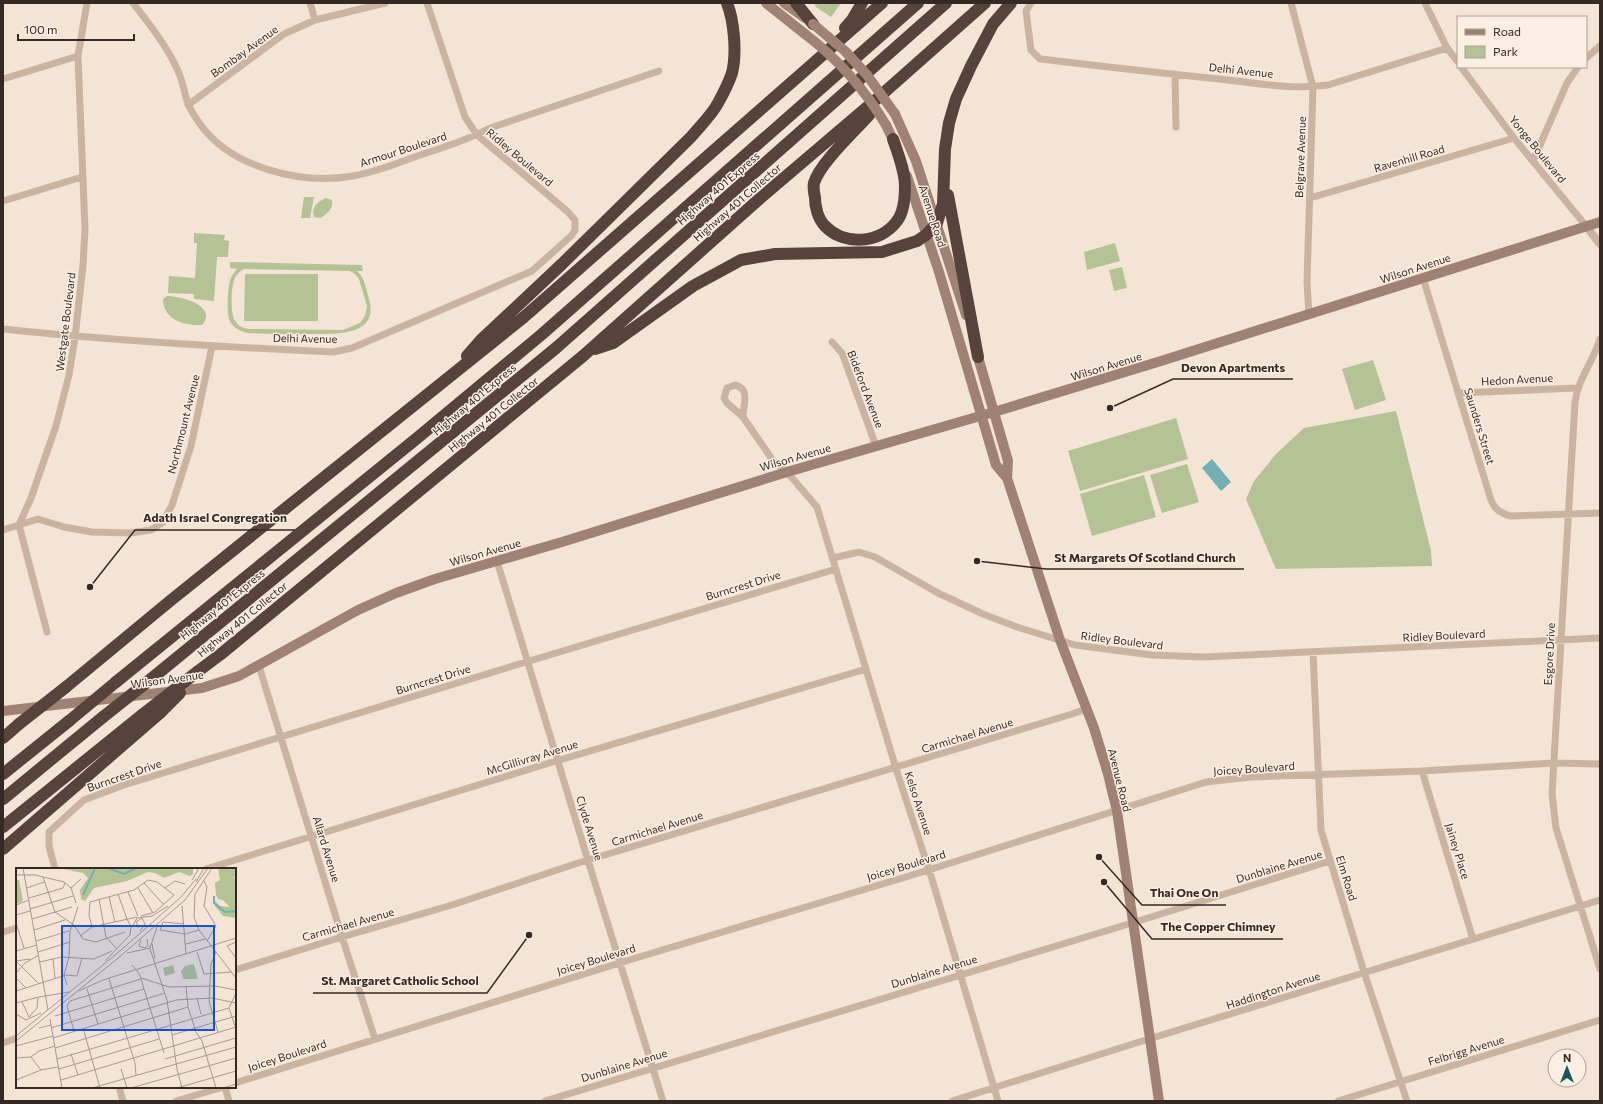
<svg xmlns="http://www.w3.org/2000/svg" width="1603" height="1104" font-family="Commissioner,sans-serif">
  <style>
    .green { fill: #b4c295; fill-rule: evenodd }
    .water { fill: #73b0b2 }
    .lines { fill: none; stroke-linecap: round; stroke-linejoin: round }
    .minor { stroke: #cbb3a1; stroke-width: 7 }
    .tertiary { stroke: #cbb3a1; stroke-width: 8 }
    .secondary { stroke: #9f8273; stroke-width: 10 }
    .motorway { stroke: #57433b; stroke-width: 12 }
    .secondary-bridge { stroke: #9f8273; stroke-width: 10 }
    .motorway-bridge { stroke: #57433b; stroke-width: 12 }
    .labels { text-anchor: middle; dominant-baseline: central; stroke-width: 3; stroke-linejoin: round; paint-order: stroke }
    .street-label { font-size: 11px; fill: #352925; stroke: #faefe2 }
    .inset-river { fill: none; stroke: #73b0b2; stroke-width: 2 }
    .inset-road { fill: none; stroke: #a7998f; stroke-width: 1 }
    .view { fill: #1d4ed8; fill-opacity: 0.15; stroke: #1d4ed8; stroke-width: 2 }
    .inset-edge { fill: none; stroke: #352925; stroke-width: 2 }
    .leader { fill: none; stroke: #352925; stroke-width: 1.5 }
    .callout-dot { fill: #352925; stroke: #faefe2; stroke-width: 1.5 }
    .callout-label { font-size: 12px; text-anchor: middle; font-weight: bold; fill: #352925; stroke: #faefe2; stroke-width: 3; stroke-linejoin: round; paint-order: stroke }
  </style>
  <rect width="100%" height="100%" fill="#f3e4d6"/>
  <path class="green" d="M814 3H841L831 17 816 7Z
    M304 197H314L310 218H301Z
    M326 198 332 200C333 209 328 213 321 218L314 217C311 207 317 202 326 198Z
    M194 233 225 235 224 240 229 241 228 257H217L214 301 194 299V294L168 293 169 276 195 278 197 243H194Z
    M1115 243 1120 261 1087 270 1084 252Z
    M230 262 362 265 363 271H357C365 278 366 289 369 299 380 337 334 334 310 334 289 334 269 334 248 333 226 328 227 314 228 295 229 285 229 277 237 269L230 268ZM244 269 350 271 355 274 359 279 367 306 365 316 360 323 343 330 251 329C245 329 239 327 235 321 230 314 231 285 235 278 237 274 240 271 244 269Z
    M1122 267 1127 288 1114 291 1109 270Z
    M245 274H318V321H244Z
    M167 296C180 296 219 306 202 325 185 326 163 320 163 299Z
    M1373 360 1386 400 1355 410 1342 369Z
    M1396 411 1431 551 1432 566 1276 569 1246 499 1254 481 1276 454 1304 428Z
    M1176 418 1188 459 1080 491 1068 451Z
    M1187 464 1199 502 1162 513 1150 475Z
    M1144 475 1156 517 1092 536 1080 494Z"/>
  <path class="water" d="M1212 459 1231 482 1221 491 1202 468Z"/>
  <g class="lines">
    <path class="minor" d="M133 3C150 25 167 46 178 71 183 81 184 93 188 103 190 110 196 118 200 124 231 168 302 185 353 176 375 172 396 164 417 156 442 148 467 140 490 128L659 71
      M310 3 315 20
      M1031 3 1026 11 1031 50 1040 59C1100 66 1159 73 1219 79 1255 83 1292 90 1328 85L1447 48
      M1291 3 1313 87 1307 282 1309 315
      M1425 3 1447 48 1458 62
      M1586 58 1600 46
      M1461 67 1514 138 1586 226
      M1175 74 1176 127
      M3 79 78 56
      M188 105 284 34 315 20 385 3
      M1533 161 1567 83 1578 67
      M1310 198 1514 138
      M3 201 82 177
      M1423 278 1491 500C1495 510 1501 513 1510 516L1600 513
      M3 329C113 341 223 347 333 352L352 348 532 271 572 235 575 230V220L567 211 477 135 465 117 427 3
      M1600 339C1593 362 1578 379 1575 402L1552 794 1556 828 1600 969
      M832 342 842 353 876 446
      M735 385C751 389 743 405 743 417L727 403 724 398 727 388Z
      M1458 393 1577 388
      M743 417 774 462 787 472 817 507 898 775 931 876 998 1101
      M3 530 38 519 64 527 92 532 130 533 151 530 163 522 172 505 191 446 212 346
      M833 558 859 552 875 557 938 593 983 614 1017 627 1075 645 1152 655 1204 657 1600 638
      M497 561 590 867 663 1101
      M47 632 19 525 31 498 56 426 69 375 75 337 83 266 85 229 78 56 87 3
      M1313 652 1321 830 1364 972 1407 1101
      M259 666 342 937 375 1039
      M1422 771 1473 939
      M55 869 49 846V832L84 800 124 785 516 665 836 569
      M206 869 546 764 866 669
      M3 932 17 928
      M235 970 342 937 452 905 578 863 1072 714 1086 709
      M3 1043 17 1038
      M235 1083 629 960 919 873 1206 782 1251 777 1422 771 1554 763 1600 764
      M119 1087 123 1101
      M225 1087 229 1101
      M176 1101 223 1087
      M545 1101 1132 923 1330 861
      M952 1101 1136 1043 1600 900
      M1338 1101 1600 1020"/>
    <path class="tertiary" d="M1586 226 1600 244"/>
    <path class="secondary" d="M766 3 805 34
      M784 3 805 18
      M895 114 916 161 966 315
      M886 125 896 146
      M907 176 939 272 996 465 1007 478
      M976 350 1008 461 1007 478 1060 640 1094 728 1108 774 1117 811 1159 1101
      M3 711 202 688 239 676 358 610 396 593 435 579 562 542 787 472 994 412 1161 361 1600 222"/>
    <path class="motorway" d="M796 3 813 24
      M845 28 852 20 862 3
      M872 109 869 115C855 131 820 163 814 183 813 187 814 193 815 198 815 207 818 219 825 226 844 246 880 244 897 221 904 212 905 198 905 186 905 171 898 154 893 139
      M948 195 978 357
      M595 349 613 343 693 286 741 260 775 254 882 252 917 241 926 235 937 223 943 204 945 149 949 123 956 99 971 66 993 24 1011 3
      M467 356 481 340 562 264 691 137C700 126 711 116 718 103 723 94 729 82 732 73 737 53 734 21 727 3
      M197 672 221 654 322 571 583 356 757 201 879 97 985 3
      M151 679 556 348 946 3
      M116 682 416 439 541 335 918 3
      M66 687 170 601 524 317 882 3
      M3 738 19 724
      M3 774 69 721
      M3 799 103 717
      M3 827 142 715
      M3 849 160 713"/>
    <path class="secondary-bridge" d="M813 24 845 51 867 75 895 114
      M805 34C838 59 865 90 886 125"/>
    <path class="motorway-bridge" d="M160 713 180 693
      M142 715 197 672
      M103 717 151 679
      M69 721 116 682
      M19 724 66 687"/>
  </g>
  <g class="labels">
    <g class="street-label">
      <text transform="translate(244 51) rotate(-36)">Bombay Avenue</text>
      <text transform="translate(1241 70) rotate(6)">Delhi Avenue</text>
      <text transform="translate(403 149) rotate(-18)">Armour Boulevard</text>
      <text transform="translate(1538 149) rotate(51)">Yonge Boulevard</text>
      <text transform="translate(520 157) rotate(40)">Ridley Boulevard</text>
      <text transform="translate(1300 157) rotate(-88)">Belgrave Avenue</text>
      <text transform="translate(1409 158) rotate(-16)">Ravenhill Road</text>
      <text transform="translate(718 188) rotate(-41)">Highway 401 Express</text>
      <text transform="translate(737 202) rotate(-41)">Highway 401 Collector</text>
      <text transform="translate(933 216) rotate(72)">Avenue Road</text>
      <text transform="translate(1415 268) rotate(-18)">Wilson Avenue</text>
      <text transform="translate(65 322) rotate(-83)">Westgate Boulevard</text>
      <text transform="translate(305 338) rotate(1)">Delhi Avenue</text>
      <text transform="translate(1106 366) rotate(-17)">Wilson Avenue</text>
      <text transform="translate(1517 379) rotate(-3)">Hedon Avenue</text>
      <text transform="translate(866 389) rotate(69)">Bideford Avenue</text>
      <text transform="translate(474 399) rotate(-40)">Highway 401 Express</text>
      <text transform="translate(493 414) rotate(-39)">Highway 401 Collector</text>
      <text transform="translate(183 424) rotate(-76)">Northmount Avenue</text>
      <text transform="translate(1480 426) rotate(73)">Saunders Street</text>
      <text transform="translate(795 457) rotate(-16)">Wilson Avenue</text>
      <text transform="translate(485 552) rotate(-16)">Wilson Avenue</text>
      <text transform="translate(743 585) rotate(-17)">Burncrest Drive</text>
      <text transform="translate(222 604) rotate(-39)">Highway 401 Express</text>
      <text transform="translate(242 619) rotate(-39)">Highway 401 Collector</text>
      <text transform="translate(1444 635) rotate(-3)">Ridley Boulevard</text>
      <text transform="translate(1122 640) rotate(7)">Ridley Boulevard</text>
      <text transform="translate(1549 654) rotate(-87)">Esgore Drive</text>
      <text transform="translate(167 679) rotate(-8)">Wilson Avenue</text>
      <text transform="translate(433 679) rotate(-17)">Burncrest Drive</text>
      <text transform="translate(967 735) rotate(-17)">Carmichael Avenue</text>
      <text transform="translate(532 757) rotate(-17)">McGillivray Avenue</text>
      <text transform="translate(1254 768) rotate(-4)">Joicey Boulevard</text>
      <text transform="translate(124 775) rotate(-19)">Burncrest Drive</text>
      <text transform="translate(1120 780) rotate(76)">Avenue Road</text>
      <text transform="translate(919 803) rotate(72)">Kelso Avenue</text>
      <text transform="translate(590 828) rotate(73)">Clyde Avenue</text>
      <text transform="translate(657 828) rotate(-17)">Carmichael Avenue</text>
      <text transform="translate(327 849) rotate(73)">Allard Avenue</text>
      <text transform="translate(1458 851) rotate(73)">Jainey Place</text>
      <text transform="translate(906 865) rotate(-17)">Joicey Boulevard</text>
      <text transform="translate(1279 866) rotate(-17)">Dunblaine Avenue</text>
      <text transform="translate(1347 878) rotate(73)">Elm Road</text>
      <text transform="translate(348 924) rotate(-16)">Carmichael Avenue</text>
      <text transform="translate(596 959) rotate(-17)">Joicey Boulevard</text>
      <text transform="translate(934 971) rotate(-17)">Dunblaine Avenue</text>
      <text transform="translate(1273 990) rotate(-18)">Haddington Avenue</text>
      <text transform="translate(1466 1050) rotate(-17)">Felbrigg Avenue</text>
      <text transform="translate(287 1055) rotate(-18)">Joicey Boulevard</text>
      <text transform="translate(624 1065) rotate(-17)">Dunblaine Avenue</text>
    </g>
  </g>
  <g transform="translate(16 868)">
    <rect width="220" height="220" fill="#f3e4d6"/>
    <path d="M42 0H177V6L174 8 163 4 148 10 139 5 132 4 111 13 78 20 69 33 65 31 64 22 72 10 67 5ZM202 0H220V8L217 10H220V50L207 48 199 38V33L204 38 214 39 207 32 202 31 200 27 199 15 204 12ZM0 12H3L7 33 0 36ZM178 96 182 111H167L165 103 169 98ZM157 97 159 105 149 108 147 100Z" fill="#b4c295"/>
    <path class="inset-river" d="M92 0 108 6 120 0M67 27 79 0M198 28V35L209 44 220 43"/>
    <path class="inset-road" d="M7 0 32 142M196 0 179 26 178 49 183 62 220 110M0 7H19L48 14 55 20 60 35M27 9 39 44 58 57 67 71 80 74 109 64M176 12 183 0M188 13 191 19 188 38 200 58 191 73M180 14 188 0M128 15 147 36M11 20 28 14M55 20 65 11M122 20 137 45M149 20 159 13 169 16M112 24 122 48M102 26 111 51M93 29 99 54M13 30 47 20 49 15M83 31 90 69 100 80M0 37 13 32M166 38 170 86M14 41 57 28M0 47 14 43M16 51 56 39M0 55 8 80M168 56 147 54 144 62 169 66 183 62M117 57 121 50 136 48 152 38M76 59 73 47 74 34 118 22 132 12 141 14 158 27 139 44 125 48M123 60 120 54 126 50 129 56 124 63M18 62 49 52M64 68 76 59 121 49M125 72 123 78 129 80 132 77 131 71M20 73 53 63M220 74 211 78 220 90M136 76 139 91M170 76 189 71M133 78 151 132 161 201 166 220M0 83 21 77M22 84 54 74M181 84 188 106 216 104M200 84 195 96 193 133 202 164M111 85 134 80 141 59M37 91 39 110M0 93 23 116M0 93 14 91M89 93 114 67 115 59 111 51M24 94 45 89 78 91 96 83M116 97 123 105 148 185M0 105 9 95 23 87M0 110 10 120M125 110 153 119 199 118 220 122M93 111 119 195 120 207M51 117 48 107 53 89 54 63 62 39M170 119 172 139 180 164 186 173 200 220M71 121 82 156M0 123 50 107 61 108 66 90M63 123 87 112 220 70M18 130 53 124M181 130 185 146M6 134 13 149 21 140 22 130M0 135 19 130M213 140 220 161M213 140 220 125M0 146 10 152 25 145M39 148 128 121M34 151 46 220M23 160 35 157M35 160 149 125M67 160 84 220M58 163 51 138 54 133 125 111M156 167 220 148M0 168 104 83 165 29 180 11M37 170 160 132 196 130 220 135M0 173 101 91 169 32 192 0M0 178 37 168M39 180 172 139M55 186 62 207M15 189 23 183 39 178M0 190 15 189 25 202M41 191 213 140M149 191 220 170M43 201 143 171M105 201 111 220M25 202 42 199M0 212 25 202M45 212 220 159M76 220 220 179M115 220 220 190M161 220 220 203M207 220 220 216"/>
    <path class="view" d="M46 58H198V162H46Z"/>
    <rect width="220" height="220" class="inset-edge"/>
  </g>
  <path class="leader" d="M1110 408L1173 379H1293M90 587L135 530H295M977 561L1046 569H1244M1099 857L1142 905H1226M1104 882L1152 939H1283M529 935L487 993H313"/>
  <g class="callout-dot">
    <circle cx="1110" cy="408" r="4"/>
    <circle cx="90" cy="587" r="4"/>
    <circle cx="977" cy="561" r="4"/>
    <circle cx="1099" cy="857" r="4"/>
    <circle cx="1104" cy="882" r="4"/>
    <circle cx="529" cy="935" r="4"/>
  </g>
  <g class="callout-label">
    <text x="1233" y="372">Devon Apartments</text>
    <text x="215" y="522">Adath Israel Congregation</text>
    <text x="1145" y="562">St Margarets Of Scotland Church</text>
    <text x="1184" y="897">Thai One On</text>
    <text x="1218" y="931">The Copper Chimney</text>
    <text x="400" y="985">St. Margaret Catholic School</text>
  </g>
  <rect width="1603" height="1104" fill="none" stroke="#352925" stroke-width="8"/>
  <rect x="1457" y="16" width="130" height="52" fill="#faefe2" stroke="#aba096"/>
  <rect x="1465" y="29" width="20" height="6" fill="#9f8273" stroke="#aba096"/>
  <text x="1493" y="36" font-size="12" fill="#352925">Road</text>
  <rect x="1465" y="46" width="20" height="12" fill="#b4c295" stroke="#aba096"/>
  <text x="1493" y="56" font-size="12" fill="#352925">Park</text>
  <g transform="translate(1567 1068)"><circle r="19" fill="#faefe2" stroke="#aba096"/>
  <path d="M0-3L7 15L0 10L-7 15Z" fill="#175659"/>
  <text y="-6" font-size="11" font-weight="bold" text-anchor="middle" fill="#352925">N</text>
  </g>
  <path d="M18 34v6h116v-6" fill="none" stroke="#352925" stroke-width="2"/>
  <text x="24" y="34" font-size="12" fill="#352925" stroke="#faefe2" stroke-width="3" paint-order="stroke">100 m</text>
</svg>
